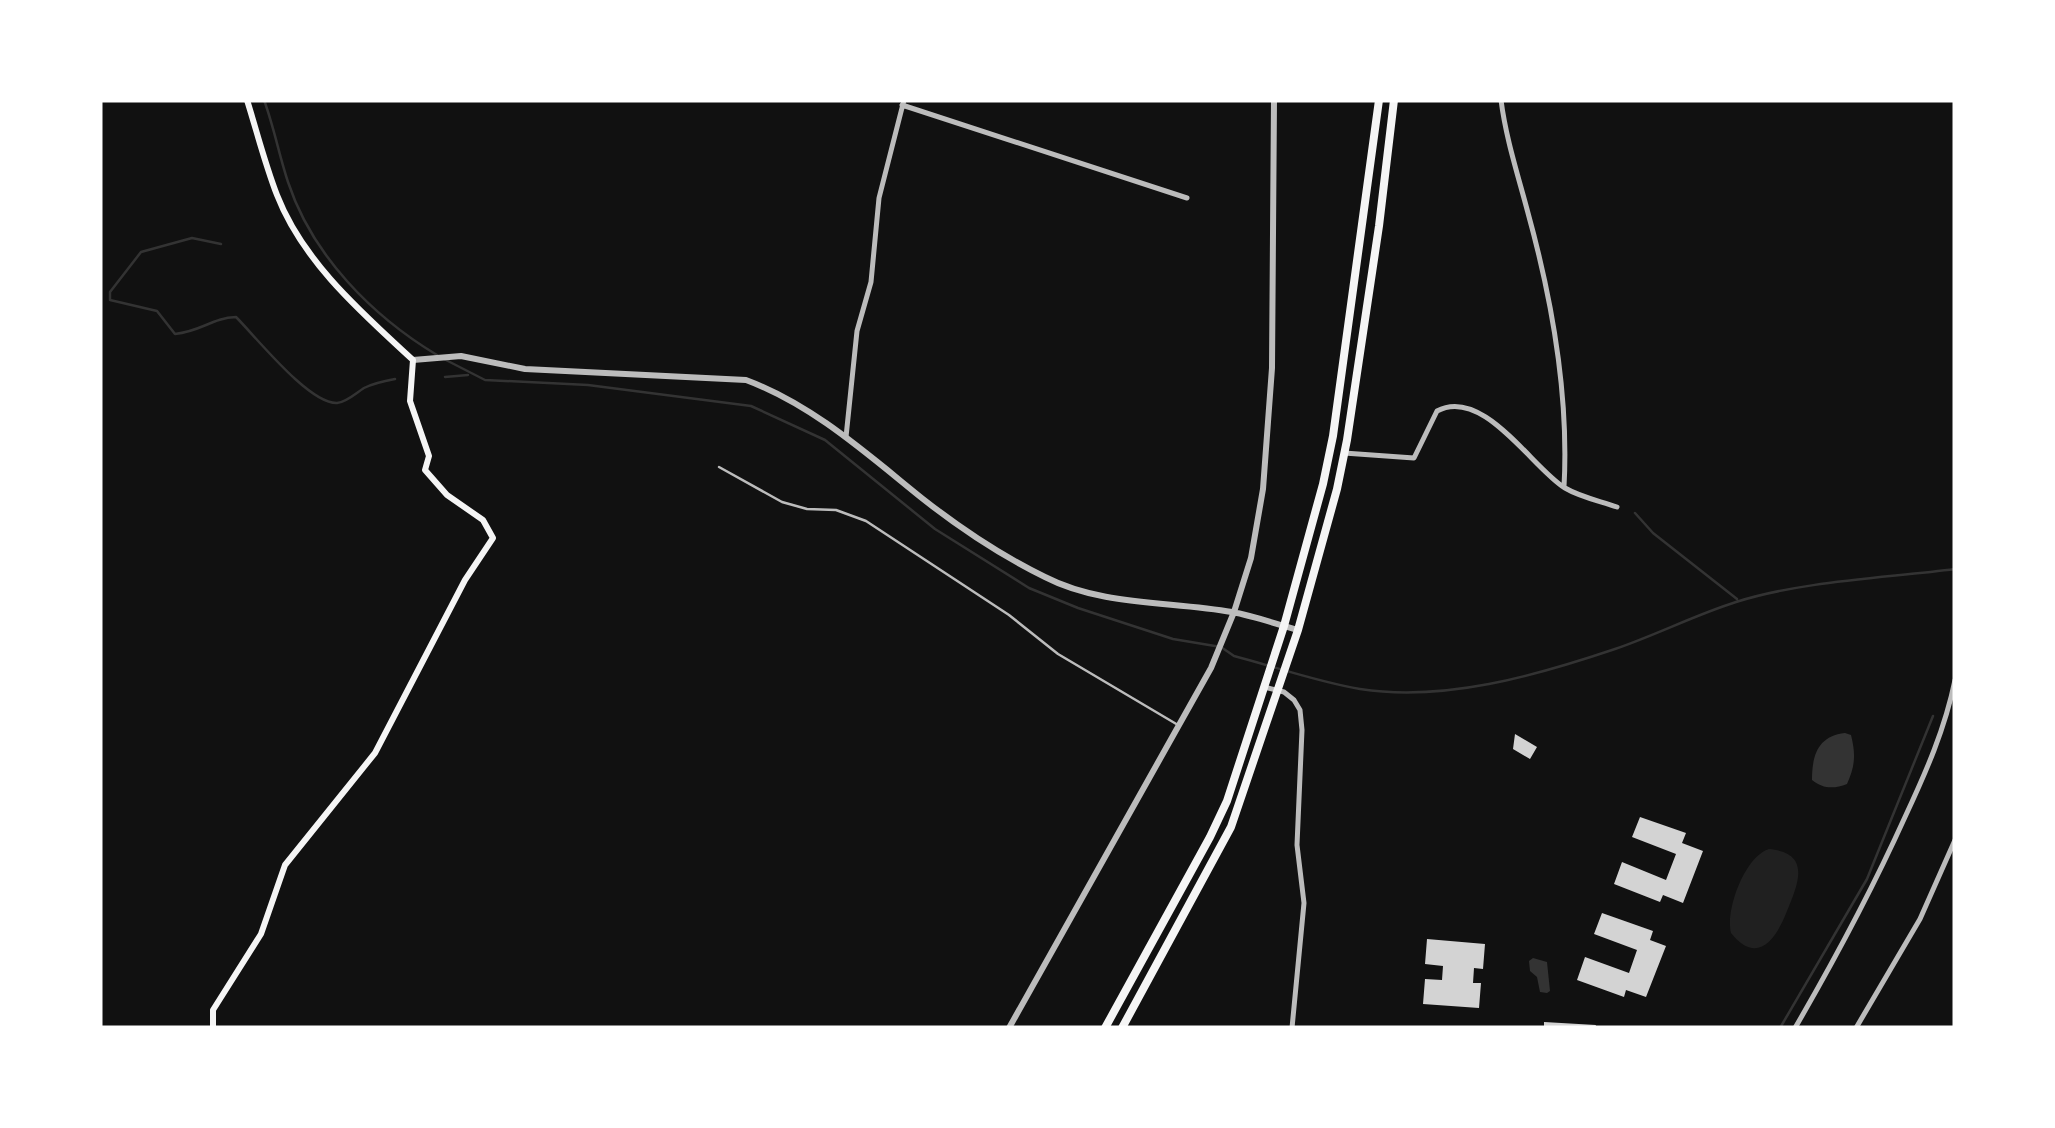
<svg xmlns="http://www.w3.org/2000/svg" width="2055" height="1128" font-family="Rubik,sans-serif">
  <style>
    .green { fill: #202020 }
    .water { fill: #333 }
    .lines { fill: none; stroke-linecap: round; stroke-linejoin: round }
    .stream { stroke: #333; stroke-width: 2.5 }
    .building { fill: #d3d3d3 }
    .service { stroke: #bcbcbc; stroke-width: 2.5 }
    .minor { stroke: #bcbcbc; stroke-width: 5 }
    .tertiary { stroke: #bcbcbc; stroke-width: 6 }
    .secondary { stroke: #f5f5f5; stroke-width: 6 }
    .primary { stroke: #f5f5f5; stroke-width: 8 }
  </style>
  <rect width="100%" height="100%" fill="#111"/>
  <path class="green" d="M1769 849C1812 853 1798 884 1787 911 1777 937 1758 967 1731 933 1725 910 1745 856 1769 849Z"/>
  <path class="water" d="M1845 733 1851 735C1856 755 1855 766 1847 784 1834 789 1823 789 1812 780 1812 755 1818 736 1845 733Z
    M1533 958 1547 962 1550 991 1547 993 1540 992 1537 977 1530 971 1529 961Z"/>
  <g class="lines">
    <path class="stream" d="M264 100C274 127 279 155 288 182 312 255 372 316 437 355
      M221 244 192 238 141 252 110 292V300L157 311 175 334C202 331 212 318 236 317 256 337 309 404 337 403 347 402 356 393 364 388 374 383 384 381 395 379
      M444 359 485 380 588 385 751 406 825 440 935 529 1029 588 1078 608 1173 639 1221 647 1234 656C1276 667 1318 682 1360 689 1444 702 1535 676 1615 649 1656 635 1695 615 1736 602 1802 581 1886 578 1955 569
      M445 377 468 375
      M1635 513 1653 533 1737 599
      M1780 1028 1867 879 1933 716"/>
  </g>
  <path class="building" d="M1515 734 1537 747 1530 759 1513 749Z
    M1640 817 1686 833 1682 843 1703 851 1683 903 1663 895 1660 902 1614 884 1622 862 1666 880 1676 854 1632 837Z
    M1602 913 1653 931 1650 940 1666 946 1646 997 1626 990 1624 997 1577 980 1585 957 1629 973 1637 950 1594 934Z
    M1427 939 1485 944 1483 969 1474 968 1473 983H1481L1479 1008 1423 1004 1425 979 1442 980 1443 966 1425 964Z
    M1544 1022 1596 1025 1595 1028H1544Z"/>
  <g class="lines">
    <path class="service" d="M719 467 782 502 807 509 836 510 866 521 1009 615 1058 654 1178 725"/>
    <path class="minor" d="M1501 100C1506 139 1518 175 1528 213 1552 300 1569 397 1564 487
      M902 105 1187 198
      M846 437 857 331 871 282 879 198 904 100
      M1344 453 1414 458 1437 411C1483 386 1533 469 1565 488 1580 497 1600 501 1617 507
      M1264 687 1284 692 1294 700 1300 710 1302 730 1297 845 1304 903 1292 1028
      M1795 1028C1835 959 1872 890 1905 817 1926 772 1945 729 1955 680
      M1856 1028 1920 919 1955 840"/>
    <path class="tertiary" d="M413 360 461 356 525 369 746 380C813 405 867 454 923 499 960 528 1002 556 1045 577 1101 606 1170 601 1232 612 1254 616 1276 624 1298 630
      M1009 1028 1211 668 1234 612 1251 558 1263 489 1272 368 1274 100"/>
    <path class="secondary" d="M213 1028V1010L261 934 285 865 375 753 465 580 493 538 483 520 447 495 425 470 429 456 410 401 413 360C362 313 303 262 277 195 265 164 257 132 247 100"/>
    <path class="primary" d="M1105 1028 1210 837 1227 801 1284 626 1323 484 1333 436 1379 100
      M1122 1028 1231 827 1298 630 1337 489 1347 440 1379 226 1394 100"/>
  </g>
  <rect width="2055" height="1128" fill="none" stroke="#ffffff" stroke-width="205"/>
</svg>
